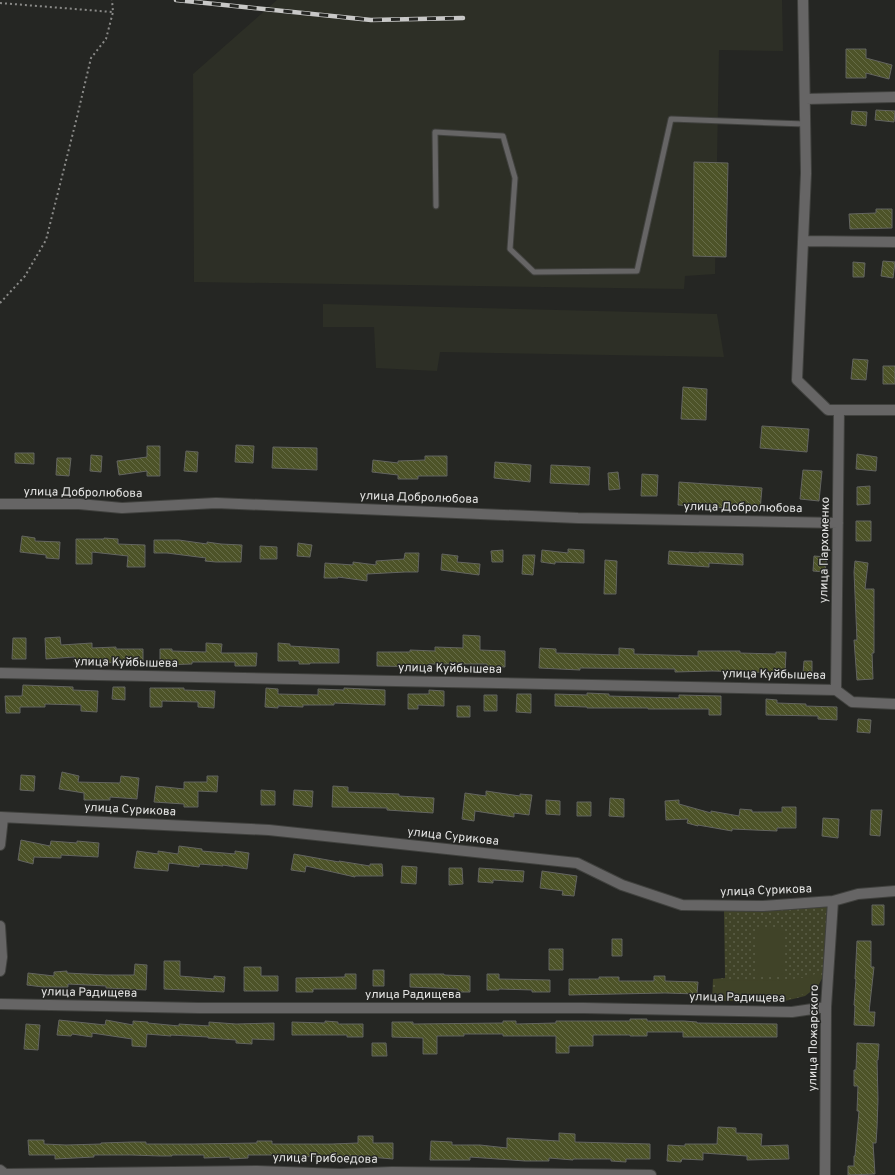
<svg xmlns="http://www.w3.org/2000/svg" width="895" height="1175" font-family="Overpass,sans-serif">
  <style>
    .built { fill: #2d2f26 }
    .park { fill: url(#park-dots) }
    .garden { fill: #404328 }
    .building { fill: url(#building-back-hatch); stroke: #636460 }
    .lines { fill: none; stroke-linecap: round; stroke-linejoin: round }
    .service-casing { stroke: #40413e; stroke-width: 7 }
    .minor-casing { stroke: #40413e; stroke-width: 12 }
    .path { stroke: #8a8a88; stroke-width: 2; stroke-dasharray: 2 3; stroke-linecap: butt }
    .service { stroke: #666565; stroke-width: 5 }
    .minor { stroke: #666565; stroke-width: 10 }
    .rail-casing { stroke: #c8c8c7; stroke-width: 4.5 }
    .rail { stroke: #252623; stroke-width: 3; stroke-dasharray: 9; stroke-linecap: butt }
    .labels { text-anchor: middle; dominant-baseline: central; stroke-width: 3; stroke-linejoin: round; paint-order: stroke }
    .street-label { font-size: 12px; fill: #e4e4e3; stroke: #252623 }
  </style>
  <defs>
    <pattern id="park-dots" width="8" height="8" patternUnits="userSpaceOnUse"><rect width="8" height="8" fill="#404328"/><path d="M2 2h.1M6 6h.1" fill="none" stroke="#5b5e47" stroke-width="1.8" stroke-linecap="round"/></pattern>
    <pattern id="building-back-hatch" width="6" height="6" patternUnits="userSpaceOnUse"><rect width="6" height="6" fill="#4d5328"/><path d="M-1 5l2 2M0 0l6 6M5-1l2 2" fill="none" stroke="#666c47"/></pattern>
  </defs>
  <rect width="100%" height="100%" fill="#252623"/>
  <path class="built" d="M277 0H782L783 51 719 50 715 274 685 276 684 289 194 282 193 74Z
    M323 304 717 314 724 357 440 352 437 371 376 368 374 327H323Z"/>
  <path class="park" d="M831 903 825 973 818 986 805 996 785 1001H712L713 979 725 978 724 908Z"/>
  <path class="garden" d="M755 929H785V977H755Z
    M821 971C820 975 819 980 817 983 803 1007 740 1000 715 1000V981L785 980 809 977Z"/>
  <path class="building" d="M846 49H866V58L892 65 889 79 866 73V78H846Z
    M876 110 895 111 894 122 875 120Z
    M852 111 867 112 866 126 851 124Z
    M694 162 728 163 726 257 693 256Z
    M876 209H892V228L850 229 849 214 876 213Z
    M883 261 895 262 893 278 881 276Z
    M853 262 865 263 864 277H853Z
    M853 359 868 360 866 380 851 379Z
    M883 366H895V384H883Z
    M683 387 707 389 706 420 681 419Z
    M762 426 809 429 807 452 760 448Z
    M236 445 254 446 253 463 235 462Z
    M147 446H160V476H147V471L119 475 117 461 147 457Z
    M273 447 317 448V470L272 468Z
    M186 451 198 452 197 472 184 471Z
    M15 453H34V464L15 463Z
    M857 454 877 457 876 471 856 469Z
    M91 455 102 456 101 472 90 471Z
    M425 456H447V476H418V479H398V475L372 472 373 460 398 463V461L425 460Z
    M57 458H71L69 476 56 475Z
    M495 462 531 465 530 482 494 478Z
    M551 465 590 467 589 485 550 483Z
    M803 470 822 471 819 501 800 499Z
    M618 472 620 489 609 490 608 473Z
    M642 474 658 475 657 496H641Z
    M679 482 762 488 760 510 678 505Z
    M870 486V504L857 505V487Z
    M856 521H871V541H856Z
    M22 536 35 538V541L60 542 59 559 46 558V555L20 552Z
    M104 538 118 539V544L145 545V567H127L128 556 92 552V564H76V539H104Z
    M154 540H179L207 544V542L221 544 242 545 241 562H216L205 561 206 558 167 553H154Z
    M298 543 312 545 310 557 297 556Z
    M260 546 277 547V559H260Z
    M568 549 584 550V563L555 562V564L541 562 542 550 568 553Z
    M503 550V562H492L491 551Z
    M669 551 699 553V552L743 554V565L709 563V567L668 564Z
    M405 553H419L418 572H405L367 574V581L338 577V578H324L325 563 353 565V562L376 565V561L404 559Z
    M442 554 458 556 457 562 480 564 479 575 441 570Z
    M523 555H535L533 575 522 574Z
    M814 556 827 557 825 572 813 571Z
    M605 560 617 561 616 594H604Z
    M855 561 868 563 865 589H874V653H872L873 679 857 680 854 640H857L854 572Z
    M463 635 480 636V650L505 651V667L487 666V664H429V667L377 666V652H410V650L435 651V647L463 648Z
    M60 637 61 645 92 643V648L116 647V649H143V664H128V661L106 663 105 660 74 662V657L46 659 45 638Z
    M13 638H26V659H12Z
    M206 643 222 644 221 653H257L256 666H235V662H192V664L160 665V649H172V651L206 652Z
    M278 643 290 644V646L339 649V663H310V664H299V661H278Z
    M540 648 556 649V653L619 655V648L634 649V654L664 655 698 656V651H740V653L776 654V652H786L785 673 712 671 675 672V669L580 668V670L539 668Z
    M804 661H812V673H803Z
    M23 685 73 687V690L98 691 97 712 81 711V705L45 704V707H20V713H6L5 696H22Z
    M113 687H125V700L112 699Z
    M150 688H184V690L215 691 214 708 198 707V702L162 701V707H150Z
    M266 688 278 689V694L318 695V689L344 690V688L385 690V705L334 703V705H303V707L278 706V708L265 707Z
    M429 690 444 691V706L418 705V709H408V694H429Z
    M587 693 609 694V696L642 697 679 698V695L721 696V715H709V709H648V708H587V707L555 706V694L587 695Z
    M517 694H531V713L516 712Z
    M484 695H497V711H484Z
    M766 699 777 700V703L806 704V706L837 707V720L818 719V716L766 715Z
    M457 706H470V717H457Z
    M858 719 871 720 870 733 857 732Z
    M62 772 79 776 78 782 120 783 121 776 139 778 137 799 110 797V800H84V793L59 789Z
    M21 775 35 776 34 791 20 790Z
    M207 776H218L217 792 198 791V807H184V804L154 802 156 786 184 789V782H207Z
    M333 786 348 787V792L399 794V796L434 798 433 813 387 810V808L332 807Z
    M261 790 275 791V805H261Z
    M294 790 313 791 312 807 293 805Z
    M486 791 520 796V794L532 795 529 815 514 813V817L475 811 474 821 462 819 465 793 486 796Z
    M610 798 624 799V817L609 816Z
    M546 800 560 801V815L546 814Z
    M679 800V804L711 813V811L739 816 740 809 752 810V812H782V807H796V828H777V831L732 829V831L698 825V826L687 823 688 819 666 820 665 801Z
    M577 802H591V816H577Z
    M871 810H882L880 836 870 835Z
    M823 818 839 819 838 838 822 836Z
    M21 840 50 846 51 841 77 843V841L99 843 98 857 61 855V858L34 857 33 864 18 860Z
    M179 846 202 849V851L235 854V851L249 853 247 869 223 865V866L200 864 199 867 169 863 168 871 134 868 137 851 158 854V851L178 854Z
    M294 854 339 862V861L370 866V864H382L383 876H355V877L306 866 305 872 291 870Z
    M402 866 417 867 416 884 401 883Z
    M449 868H462L463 884 449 885Z
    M479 868 524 871 523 882 493 880V883L478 882Z
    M542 871 577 876 574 896 562 895 563 891 540 888Z
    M872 905H884V925H872Z
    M612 939H622V956H612Z
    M857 941H871V967H874L869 1012H875L874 1026 854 1025 855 1006 854 1005 856 979H855Z
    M549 949H563V970H549Z
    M164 961H180V976L214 979V976L225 977 224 992 164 989Z
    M135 964 147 965 146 990 106 988V986L68 984V987H43L27 985 28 973 54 976V972L67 971V973L106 975H134Z
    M244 967H261V976H278V991H244Z
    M373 970H384V986H373Z
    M345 974H356V989H313V992H296V978L345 977Z
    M410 974H444V975L470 976V992H458V989L410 987Z
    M487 974H499V979L550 980V992H532V990L499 989V990H487Z
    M654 976H665V981L698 982 697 994 665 993 569 995V979H599V977H619V981H654Z
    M630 1019H647V1021H684L697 1022V1023L777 1024V1037H683V1032H647V1036H630V1035H593V1046H569V1053H556V1036H503V1034H464V1036H437V1054H423V1038L392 1037V1022H413V1024L503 1023V1021H516V1024L556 1023V1021H630Z
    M59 1020 105 1025 106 1020 133 1025V1021L148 1022V1023L179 1026V1024L209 1026V1022L236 1024 274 1023V1040L252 1039V1044L236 1043V1040L208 1038V1037L171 1035V1036L147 1034 146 1047 132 1046V1039L92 1033V1037L72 1034 71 1036 57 1035Z
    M325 1021 338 1022V1024H363V1037H347V1035H292V1022L325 1023Z
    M26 1024 40 1025 38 1050 24 1049Z
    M372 1043H386L387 1056H372Z
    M857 1043 879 1044 878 1060H877L878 1099 877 1128 876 1143H873L875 1174 848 1175V1166H854V1156H855L859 1111H857L858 1086H854V1070H856Z
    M718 1127 736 1128V1133L762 1134 761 1146 788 1145 789 1159 747 1160V1156L703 1153V1160L682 1159 681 1162 667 1161 668 1145 685 1146V1144H717Z
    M559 1133 575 1134V1142L650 1144V1159H626V1162L611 1161V1159H573V1160L549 1158V1161H525L470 1157V1160H430L431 1141 452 1142V1145H480L507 1148V1138L559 1141Z
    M358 1136H373V1143H393V1159L358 1156 280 1157V1155H248V1158L230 1159V1157L204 1158V1155H172V1156H160L132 1155H94V1157L55 1159V1155H29L28 1140H44V1144L66 1145 101 1144V1143L132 1142H146V1144H193L257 1143V1141H272V1144H332L358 1143Z"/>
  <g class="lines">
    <g class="service-casing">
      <path id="service" d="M436 206 435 132 503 136 515 178 510 249 534 272 637 271 671 119 805 124"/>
    </g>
    <g class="minor-casing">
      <path id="minor" d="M803 0 806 173 797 380 828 410H895
        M805 99 895 97
        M803 241 895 242
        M0 504H79L122 508 216 503 578 518 838 523
        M0 673 836 690 852 702 895 704
        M836 690 839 410
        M0 817 269 830 577 863 622 885 682 905 763 906 833 901 858 894 895 891
        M0 845 3 818
        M0 926 2 957 0 971
        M0 1004 199 1008H584L792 1012 826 1007
        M0 1170 5 1174 257 1171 341 1174 392 1172 651 1175
        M825 1175 826 1007 833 901"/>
    </g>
    <path class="path" d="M0 3 112 12
      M0 303 25 276 46 240 77 117 91 58 106 39 113 12 112 0"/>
    <use href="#service" class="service"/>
    <use href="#minor" class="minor"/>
    <g class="rail-casing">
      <path id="rail" d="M176 0 371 20 463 18"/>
    </g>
    <use href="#rail" class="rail"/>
  </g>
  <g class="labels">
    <g class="street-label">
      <text transform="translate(83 493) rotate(1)">улица Добролюбова</text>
      <text transform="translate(419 498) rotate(2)">улица Добролюбова</text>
      <text transform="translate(743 508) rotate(1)">улица Добролюбова</text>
      <text transform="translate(825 550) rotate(-89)">улица Пархоменко</text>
      <text transform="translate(126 663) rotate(1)">улица Куйбышева</text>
      <text transform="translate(450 669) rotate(1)">улица Куйбышева</text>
      <text transform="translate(774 675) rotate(1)">улица Куйбышева</text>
      <text transform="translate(130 810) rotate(3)">улица Сурикова</text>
      <text transform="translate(453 837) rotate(6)">улица Сурикова</text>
      <text transform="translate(766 891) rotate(-2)">улица Сурикова</text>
      <text transform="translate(89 993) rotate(1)">улица Радищева</text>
      <text x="413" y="995">улица Радищева</text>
      <text transform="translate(737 998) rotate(1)">улица Радищева</text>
      <text transform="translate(814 1038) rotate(-89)">улица Пожарского</text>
      <text transform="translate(325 1159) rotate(1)">улица Грибоедова</text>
    </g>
  </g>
</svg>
